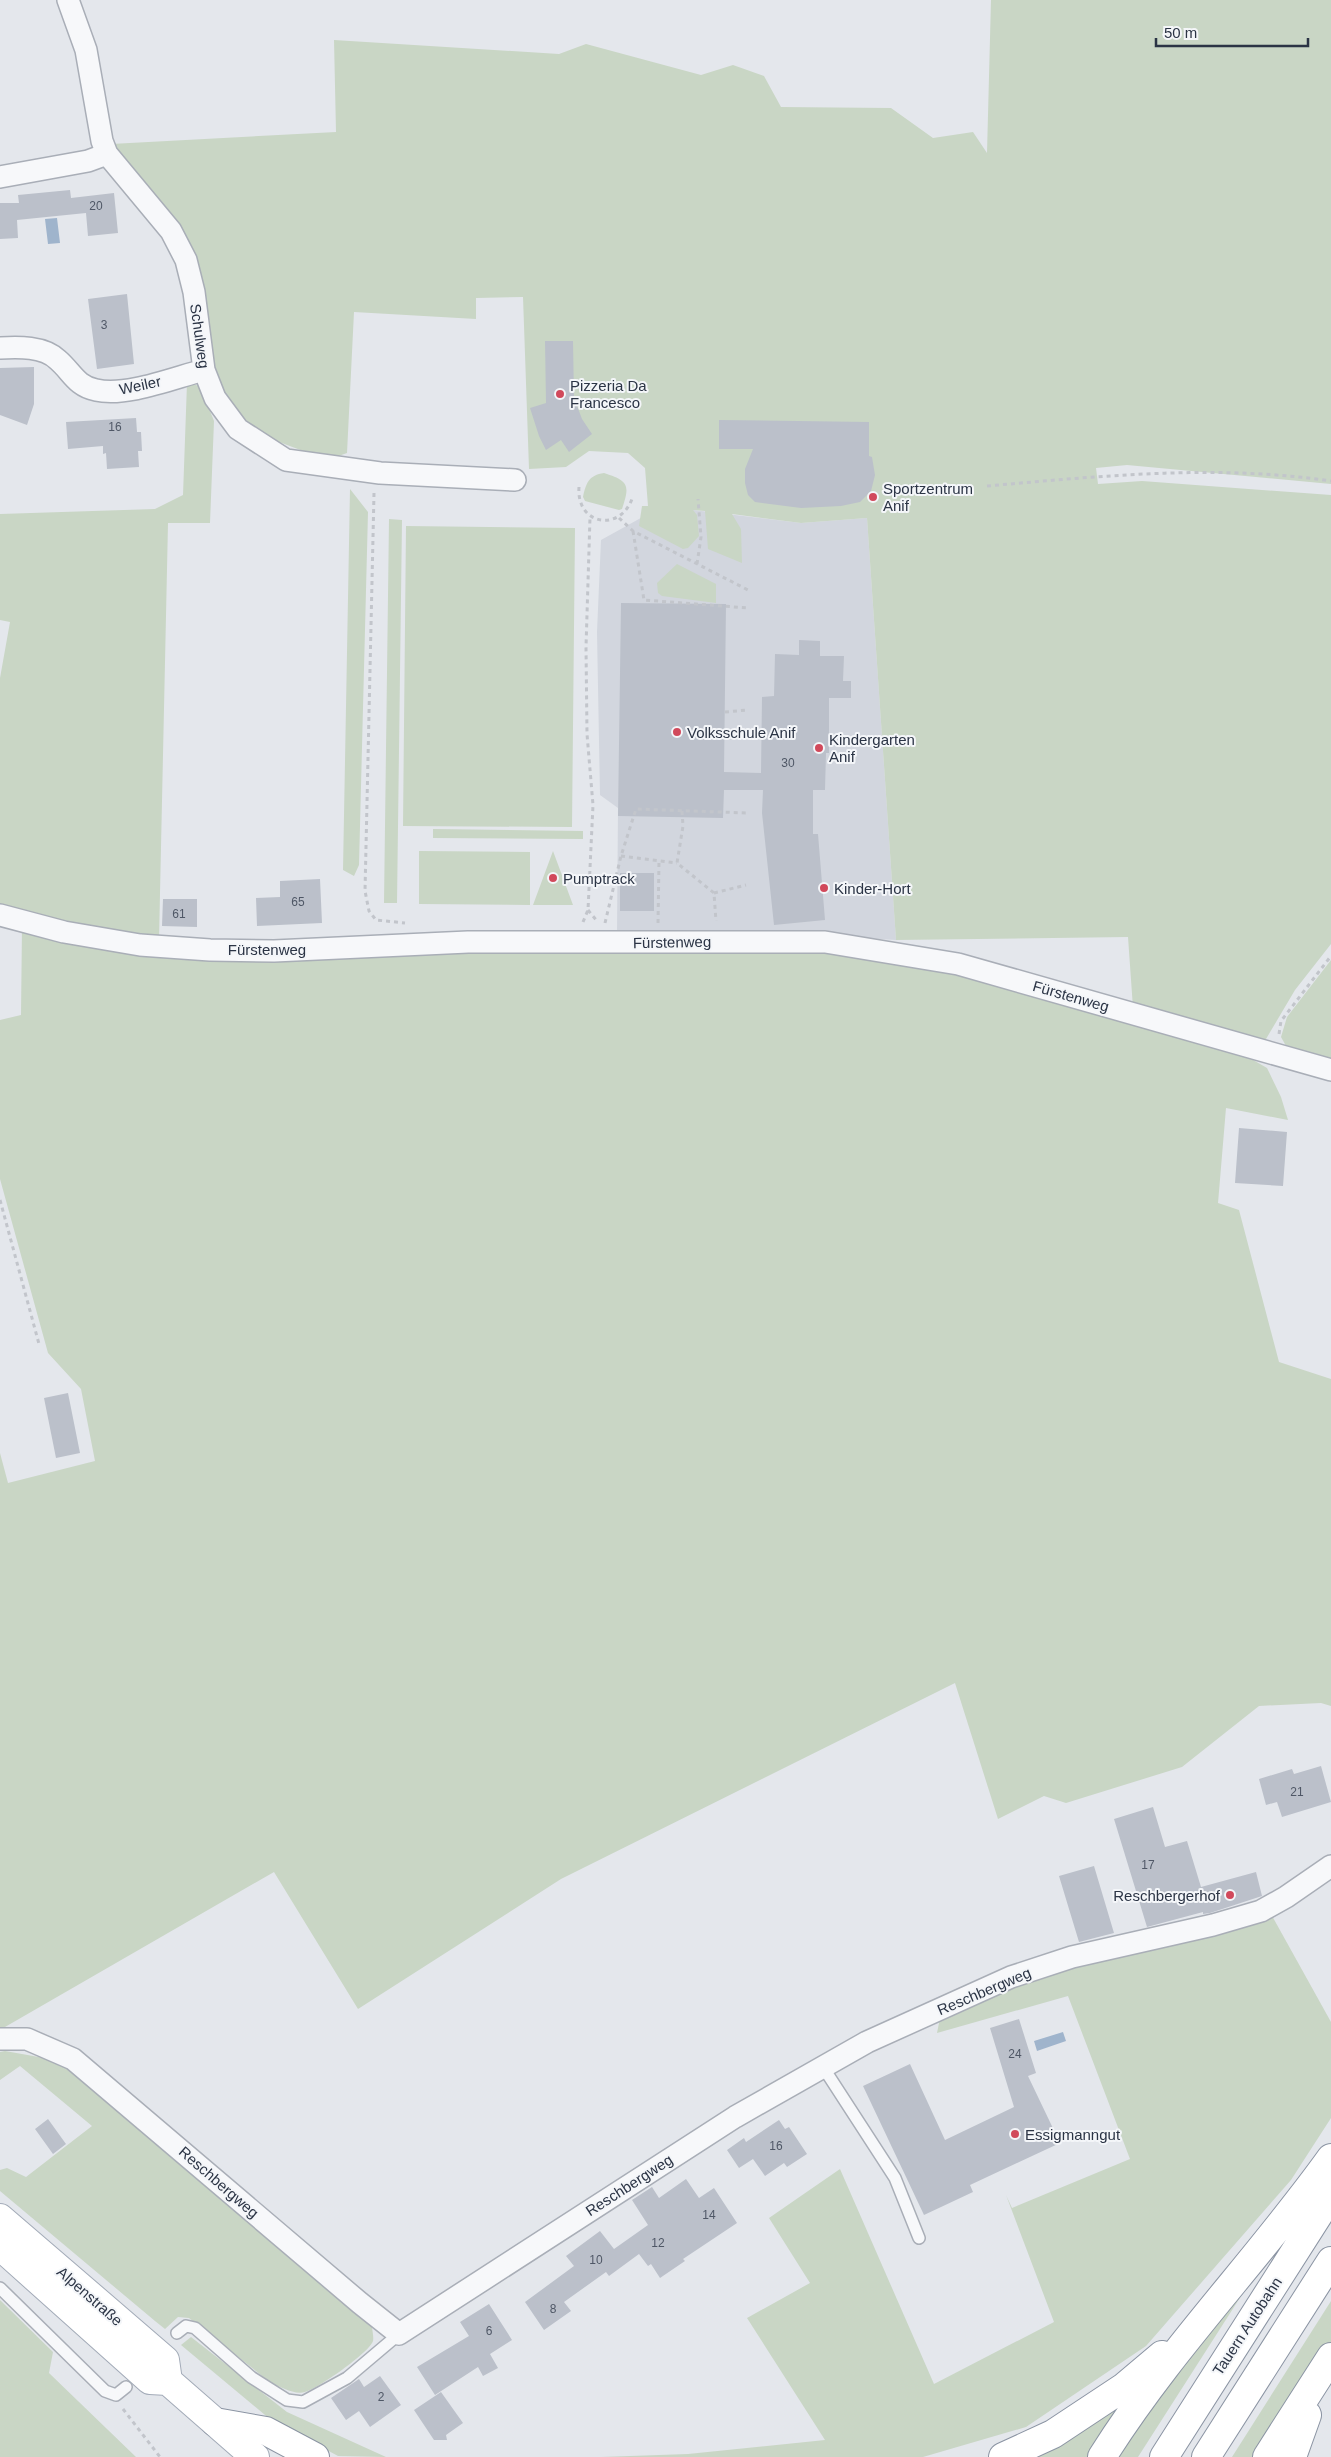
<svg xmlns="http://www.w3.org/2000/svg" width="1331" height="2457" font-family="Arial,sans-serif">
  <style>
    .built { fill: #d2d6de }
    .green { fill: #c9d6c5 }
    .water { fill: #9fb4cc }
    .building { fill: #bbc0ca }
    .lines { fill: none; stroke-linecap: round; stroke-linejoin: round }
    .service-casing { stroke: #a9aeb7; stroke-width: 14 }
    .minor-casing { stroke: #a9aeb7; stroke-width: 24 }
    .primary-casing { stroke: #a3abb8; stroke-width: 30 }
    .motorway-casing { stroke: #8b94a3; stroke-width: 30 }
    .path { stroke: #c2c5cb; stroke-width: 3; stroke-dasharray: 4 4; stroke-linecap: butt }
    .service { stroke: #f7f8fa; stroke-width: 11 }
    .minor { stroke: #f7f8fa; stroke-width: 21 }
    .primary { stroke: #fff; stroke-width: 28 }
    .motorway { stroke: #fff; stroke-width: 28 }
    .poi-dot { fill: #d1495b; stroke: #f4f6f9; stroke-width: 2 }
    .labels { text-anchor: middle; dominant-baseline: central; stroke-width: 4; stroke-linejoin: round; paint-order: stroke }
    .number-label { font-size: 12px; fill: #4f5766 }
    .street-label { font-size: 15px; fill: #2b3445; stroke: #f4f6f9 }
    .poi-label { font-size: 15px; fill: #2b3445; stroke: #f4f6f9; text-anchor: start }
  </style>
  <rect width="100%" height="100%" fill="#e4e7ec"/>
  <path class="built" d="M693 510 801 523 867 518 896 940 849 937 617 933 618 808 600 795 597 632 601 540 648 514Z"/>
  <path class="green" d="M991 0H1331V484L1127 465 1096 468 1098 484 1142 481 1331 495V944L1295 990 1266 1039 1246 1041 1133 1008 1128 937 896 940 867 518 801 523 732 514 741 529 742 563 708 549 705 511 693 510 697 515 699 536 688 548 683 549 639 526 642 506H648L645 468 628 453 589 451 566 467 529 469 523 297 476 298V319L354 312 347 453 333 458 311 454 266 437 231 408 211 366 196 267 111 144 336 132 334 40 559 54 586 44 701 75 733 65 764 76 781 107 891 108 933 138 973 132 987 153Z
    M187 383 200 386 214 421 210 523H168L159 940 83 926 0 905V678L10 622 0 620V514L155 509 183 495Z
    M604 473C629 481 630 485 622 509L619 510 585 501 583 497C586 483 589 475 604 473Z
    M350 489 368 512 359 865 354 876 343 870Z
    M389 519 402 520 397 903H384Z
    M406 526 575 528 572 827 403 826Z
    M677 564 716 584V603L662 596 658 593 657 583Z
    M433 829 583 831V839L433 838Z
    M419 851 530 852V905L419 904Z
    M553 851 573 905H533Z
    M22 926 86 942 839 951 914 962 1234 1049 1267 1068 1281 1097 1288 1120 1226 1108 1218 1203 1239 1210 1279 1362 1331 1379V1706L1321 1703 1259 1706 1182 1767 1066 1803 1044 1796 998 1819 955 1683 561 1879 358 2009 274 1872 5 2027H0V1453L8 1483 95 1461 81 1389 48 1353 0 1179V1020L21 1015Z
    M1331 960V1064L1290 1053 1281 1037 1287 1017Z
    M1271 1914 1331 2022V2118L1291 2180 1146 2346 1026 2427 923 2457H601L688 2454 825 2440 747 2318 810 2283 769 2218 840 2169 934 2384 1054 2322 1006 2195 1012 2208 1130 2159 1068 1996 937 2033 940 2018 1045 1973Z
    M5 2051 50 2059 92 2083 372 2326C372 2330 374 2337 373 2341 369 2353 317 2389 305 2392 294 2395 281 2387 271 2383L189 2318 178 2317 165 2329 155 2321 0 2191V2170L7 2168 26 2177 92 2126 20 2066 0 2080V2052Z
    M1237 2291 1243 2293 1138 2457H1113Z
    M0 2300 53 2352 49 2373 136 2457H0Z
    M1331 2301V2342L1258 2457H1232Z
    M191 2337 287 2412 386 2457 338 2456 271 2420 181 2345Z
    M1134 2393 1089 2457H1028Z"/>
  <path class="water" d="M57 218 60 243 48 244 45 219Z
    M1063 2032 1066 2041 1037 2051 1034 2041Z"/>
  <path class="building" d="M70 190 71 198 114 193 118 233 88 236 86 213 17 220 18 238 0 239V203H19L18 195Z
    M127 294 134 364 97 369 88 299Z
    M545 341H573L574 398 582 419 592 434 569 452 561 440 546 450 539 436 530 408 546 403Z
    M34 367V404L27 425 0 415V368Z
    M136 418 137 432H141L142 451H138L139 467 107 469 106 453 103 454V446L68 449 66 422Z
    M719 420 869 422V456L872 457 875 475 871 491 860 502 841 506 801 508 755 502 748 495 745 483V469L753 449H719Z
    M621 603 726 604 724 772 761 773 762 697 774 696 775 654 799 655V640L820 641V656H844L843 681H851V698H829V753H826L825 790H813V834H818L825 920 774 925 762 813 763 790H724L723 818 618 816Z
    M620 873H654V911H620Z
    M320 879 322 923 257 926 256 898 280 897V881Z
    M163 899H197V927L162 926Z
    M1239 1128 1287 1132 1283 1186 1235 1183Z
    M68 1393 80 1453 56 1458 44 1398Z
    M1321 1766 1331 1802 1282 1817 1277 1802 1266 1805 1259 1779 1292 1769 1294 1774Z
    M1153 1807 1165 1847 1187 1841 1201 1887 1256 1872 1262 1896 1210 1913 1203 1914V1912L1147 1927 1114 1819Z
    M1094 1866 1114 1933 1079 1942 1059 1876Z
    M1019 2019 1036 2073 1028 2076 1060 2143 970 2185 973 2192 924 2215 863 2086 910 2064 945 2140 1014 2107 990 2028Z
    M48 2119 66 2144 53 2154 35 2129Z
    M779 2120 785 2129 789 2127 807 2154 787 2167 784 2163 765 2176 753 2159 739 2168 727 2150 744 2138 746 2142Z
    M686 2179 699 2198 714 2188 737 2223 683 2259 685 2261 660 2278 651 2264 648 2266 639 2254 609 2276 606 2272 564 2302 571 2311 544 2330 525 2302 574 2266 566 2256 600 2231 614 2249 648 2225 632 2200 652 2187 659 2198Z
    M489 2304 512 2340 490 2354 498 2368 483 2376 478 2367 435 2395 417 2367 469 2336 460 2322Z
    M380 2376 401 2405 370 2427 359 2411 346 2420 331 2398 359 2379 364 2387Z
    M441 2392 463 2423 446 2435 447 2440H434L414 2410Z"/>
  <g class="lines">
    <g class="service-casing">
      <path id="service" d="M823 2067 895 2178 919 2238
        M0 2288 105 2391 116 2395 126 2387
        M177 2333 186 2326 195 2328 251 2377 287 2400 303 2402 347 2378 399 2334"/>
    </g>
    <g class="minor-casing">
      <path id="minor" d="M68 0 86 50 102 141 107 154 171 231 186 260 194 292 204 370 215 398 238 429 286 460 380 473 515 480
        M0 177 88 161 107 154
        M0 348C18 347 44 346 58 360 72 372 76 386 96 390 126 397 173 378 204 370
        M0 915 64 932 140 945 210 950 274 951 468 942H825L958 964 1331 1070
        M0 2039H27L73 2059 360 2303 399 2334 735 2117 867 2042 1011 1977 1072 1957 1213 1925 1261 1911 1286 1897 1331 1866"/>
    </g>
    <g class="primary-casing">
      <path id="primary" d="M0 2218 165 2360 168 2381
        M0 2246 150 2380 168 2381 255 2457"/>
    </g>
    <g class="motorway-casing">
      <path id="motorway" d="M215 2422 266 2431 315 2457
        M1003 2457 1053 2434 1124 2387 1162 2355
        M1102 2457C1169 2350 1258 2260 1331 2158
        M1164 2457 1331 2195
        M1206 2457 1331 2261
        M1267 2457 1331 2357
        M1292 2457 1307 2415"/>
    </g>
    <path class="path" d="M987 486C1102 476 1216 464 1331 481
      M579 487C576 526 622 533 633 496
      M374 493 365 891 369 911 376 920 405 923
      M619 518 633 531 748 590
      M633 531 644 600 748 608
      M697 564 701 537 698 499
      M725 712 748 710
      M682 811 683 826 677 863 714 893 716 921
      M621 856 677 863
      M714 893 746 885
      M588 910 597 921
      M583 922 588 910 593 805 587 734 586 647 590 517
      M605 923 621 856 636 809 748 813
      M658 923 659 861
      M1279 1034 1281 1021 1331 956
      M0 1200 39 1344
      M123 2409 160 2457"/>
    <use href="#service" class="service"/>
    <use href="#minor" class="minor"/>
    <use href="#primary" class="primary"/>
    <use href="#motorway" class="motorway"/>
  </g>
  <g class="poi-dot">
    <circle cx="560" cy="394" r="5"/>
    <circle cx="873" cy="497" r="5"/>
    <circle cx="677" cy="732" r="5"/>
    <circle cx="819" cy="748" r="5"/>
    <circle cx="553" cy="878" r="5"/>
    <circle cx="824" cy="888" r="5"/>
    <circle cx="1230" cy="1895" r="5"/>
    <circle cx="1015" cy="2134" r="5"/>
  </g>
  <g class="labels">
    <g class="number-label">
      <text x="96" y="206">20</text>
      <text x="104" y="325">3</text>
      <text x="115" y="427">16</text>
      <text x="788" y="763">30</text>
      <text x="298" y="902">65</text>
      <text x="179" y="914">61</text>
      <text x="1297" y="1792">21</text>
      <text x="1148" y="1865">17</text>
      <text x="1015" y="2054">24</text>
      <text x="776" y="2146">16</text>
      <text x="709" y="2215">14</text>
      <text x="658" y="2243">12</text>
      <text x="596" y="2260">10</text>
      <text x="553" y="2309">8</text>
      <text x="489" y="2331">6</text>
      <text x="381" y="2397">2</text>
    </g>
    <g class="street-label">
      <text transform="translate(200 336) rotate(82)">Schulweg</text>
      <text transform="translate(140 385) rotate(-12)">Weiler</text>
      <text transform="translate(672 942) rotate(-1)">Fürstenweg</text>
      <text x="267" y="949">Fürstenweg</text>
      <text transform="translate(1071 996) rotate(16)">Fürstenweg</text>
      <text transform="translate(984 1991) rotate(-23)">Reschbergweg</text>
      <text transform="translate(219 2182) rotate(41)">Reschbergweg</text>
      <text transform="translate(629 2185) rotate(-33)">Reschbergweg</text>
      <text transform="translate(90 2296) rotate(41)">Alpenstraße</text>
      <text transform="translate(1247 2326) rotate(-57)">Tauern Autobahn</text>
    </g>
    <g class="poi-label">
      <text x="570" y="385">Pizzeria Da<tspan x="570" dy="17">Francesco</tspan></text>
      <text x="883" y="488">Sportzentrum<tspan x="883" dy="17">Anif</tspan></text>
      <text x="687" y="732">Volksschule Anif</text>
      <text x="829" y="739">Kindergarten<tspan x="829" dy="17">Anif</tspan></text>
      <text x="563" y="878">Pumptrack</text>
      <text x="834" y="888">Kinder-Hort</text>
      <text x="1220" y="1895" text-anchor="end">Reschbergerhof</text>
      <text x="1025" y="2134">Essigmanngut</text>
    </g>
  </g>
  <path d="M1156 38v8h152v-8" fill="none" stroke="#2b3445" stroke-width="2.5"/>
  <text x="1164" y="38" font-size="15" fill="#2b3445" stroke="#f4f6f9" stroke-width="4" paint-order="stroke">50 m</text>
</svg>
